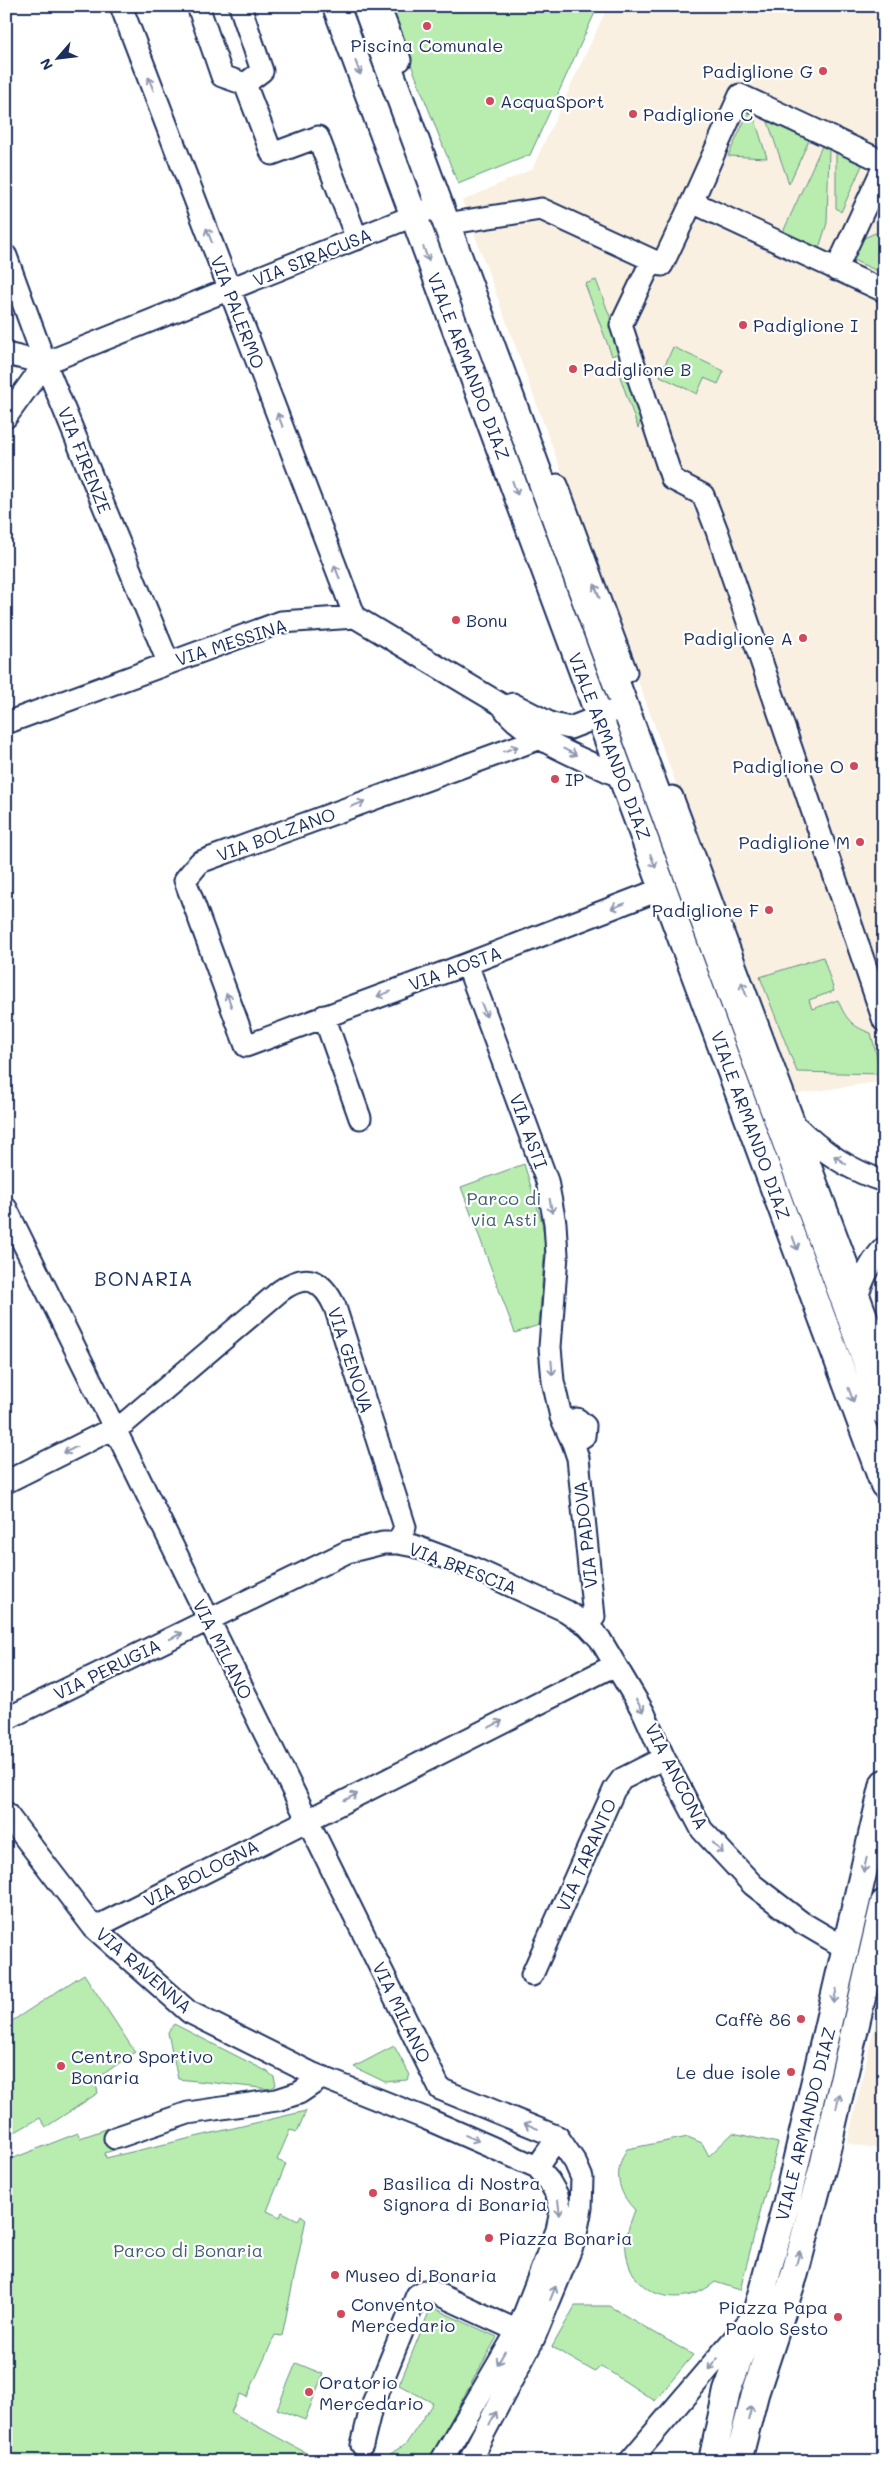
<svg xmlns="http://www.w3.org/2000/svg" width="890" height="2467" font-family="Mali,sans-serif">
  <style>
    .built { fill: #f9f0e2 }
    .green { fill: #b8edaf; stroke: #6a8e86 }
    .lines { fill: none; stroke-linecap: round; stroke-linejoin: round }
    .minor-casing { stroke: #1b2f5e; stroke-width: 25 }
    .major-casing { stroke: #1b2f5e; stroke-width: 30 }
    .minor { stroke: #fff; stroke-width: 21 }
    .major { stroke: #fff; stroke-width: 26 }
    .oneway { stroke: #8d97ae }
    .poi-dot { fill: #d1495b; stroke: #fff; stroke-width: 2 }
    .labels { text-anchor: middle; dominant-baseline: central; stroke-width: 4.5; stroke-linejoin: round; paint-order: stroke }
    .poi-label { font-size: 18px; fill: #1b2f5e; stroke: #fff; text-anchor: start }
    .street-label { font-size: 18px; fill: #1b2f5e; stroke: #fff }
    .park-label { font-size: 18px; fill: #425e72; stroke: #fff }
    .quarter-label { font-size: 20px; letter-spacing: 1px; fill: #1b2f5e; stroke: #fff }
  </style>
  <rect width="100%" height="100%" fill="#fff"/>
  <filter id="ink" filterUnits="userSpaceOnUse"><feTurbulence type="fractalNoise" baseFrequency=".02" numOctaves="2"/><feDisplacementMap in="SourceGraphic" scale="10" xChannelSelector="R" yChannelSelector="G"/><feConvolveMatrix kernelMatrix="1 2 1 2 8 2 1 2 1" color-interpolation-filters="sRGB"/></filter>
  <g filter="url(#ink)">
    <path class="built" d="M608 6H871L884 9V1081L790 1095 462 201 532 169Z
      M884 1985V2150L847 2143Z"/>
    <path class="green" d="M388 6H598L530 155 458 184Z
      M751 107 767 158 728 156Z
      M767 119 810 138 789 184Z
      M822 146 829 148 827 223 819 248 783 232Z
      M836 148 864 161 841 212 836 208Z
      M875 233 884 234V274L853 260 862 239Z
      M596 280 623 351 612 356 585 284Z
      M673 347 724 371 718 384 704 378 697 394 660 376Z
      M630 370 645 410 638 428 619 374Z
      M823 957 834 991 809 1000 812 1009 838 1000C845 1018 852 1027 871 1033L881 1074 797 1072 760 977Z
      M524 1164 542 1222 545 1244 539 1325 515 1333 461 1187Z
      M84 1974 135 2052 95 2080 98 2093 46 2127 40 2118 6 2137V2025Z
      M174 2024 268 2072 274 2077 276 2085 270 2089 178 2079 168 2033Z
      M394 2046 410 2075 407 2080 385 2082 354 2067Z
      M306 2111 297 2132 290 2130 277 2160 286 2164 267 2211 280 2217 282 2212 298 2220 301 2215 306 2219 282 2336 275 2335 247 2397 240 2394 231 2412 321 2461H6V2161L78 2133 80 2138 112 2127 117 2149 105 2153 106 2158Z
      M733 2133 778 2143 740 2290 715 2282C682 2310 631 2298 626 2251 624 2237 630 2224 635 2210 617 2192 613 2171 627 2149L688 2137 702 2143 709 2156Z
      M575 2306H609L693 2355 655 2401 601 2366 595 2372 552 2347Z
      M431 2307 497 2337 428 2461H379L406 2444 433 2403 399 2385Z
      M296 2363 323 2374 305 2420 277 2409Z"/>
    <g class="lines">
      <g class="minor-casing">
        <path id="minor" d="M121 6 355 617
          M198 6 222 76 245 84
          M240 6 262 71 245 84
          M379 6 400 60
          M245 84 272 154 318 137 357 239
          M692 202 740 95 884 162
          M458 222 541 209 652 260
          M6 256 45 363 168 662
          M836 270 884 166
          M884 291 692 202 662 265 652 260 621 325 672 479 703 495 717 531 884 1021
          M6 354 45 363
          M45 363 428 210
          M6 417 45 363
          M557 485 626 672
          M510 705 513 704 552 724 570 728 614 711
          M6 723 281 622 355 617 502 705C519 735 580 758 612 773L620 772
          M541 738 200 862 185 880 246 1046 467 964 664 888
          M672 797 884 1363
          M467 964 547 1181 555 1223 557 1255 550 1347 553 1381 561 1417 573 1443 578 1458 594 1617 587 1625
          M324 1016 360 1118
          M794 1124C818 1148 850 1171 884 1181
          M6 1208 440 2089
          M855 1302C862 1282 869 1263 884 1248
          M564 1423 577 1419 585 1426 584 1436 573 1443
          M6 1482 126 1422 280 1291C307 1272 322 1279 335 1307L405 1527 398 1543
          M6 1719 347 1552 383 1543H398L414 1546 473 1568 566 1611 587 1625 600 1639 644 1713 664 1758 702 1830 753 1885 801 1922 847 1949
          M6 1813 94 1928 189 2012 311 2073 427 2119 537 2167 549 2181 557 2195 561 2211 557 2230 518 2330 441 2461
          M94 1928 615 1665
          M532 1975 614 1790 622 1779 664 1758
          M440 2089 558 2137 575 2162 582 2178 581 2208 575 2239 534 2338 469 2461
          M115 2138 188 2113 277 2100 299 2093 323 2077
          M537 2167 558 2137
          M362 2445 371 2408 417 2295 424 2291H431L529 2336
          M630 2461 749 2321"/>
      </g>
      <g class="major-casing">
        <path id="major" d="M336 6 884 1485
          M366 6 850 1316 884 1412
          M712 2461 727 2391 756 2313 787 2201 884 1783
          M738 2461 755 2394 795 2273 824 2162 884 1903"/>
      </g>
      <use href="#minor" class="minor"/>
      <use href="#major" class="major"/>
    </g>
    <defs><path id="oneway-shaft" d="M-6 0H5M1.5-3L5.5 0L1.5 3" fill="none" stroke-width="1.6" stroke-linecap="round" stroke-linejoin="round" transform="scale(1.25)"/></defs>
    <g class="oneway">
      <use href="#oneway-shaft" transform="translate(358 68) rotate(70)"/>
      <use href="#oneway-shaft" transform="translate(151 84) rotate(-111)"/>
      <use href="#oneway-shaft" transform="translate(209 235) rotate(-111)"/>
      <use href="#oneway-shaft" transform="translate(426 254) rotate(69)"/>
      <use href="#oneway-shaft" transform="translate(280 420) rotate(-111)"/>
      <use href="#oneway-shaft" transform="translate(515 488) rotate(69)"/>
      <use href="#oneway-shaft" transform="translate(337 572) rotate(-111)"/>
      <use href="#oneway-shaft" transform="translate(597 591) rotate(-110)"/>
      <use href="#oneway-shaft" transform="translate(511 749) rotate(-20)"/>
      <use href="#oneway-shaft" transform="translate(570 752) rotate(27)"/>
      <use href="#oneway-shaft" transform="translate(358 804) rotate(-20)"/>
      <use href="#oneway-shaft" transform="translate(653 861) rotate(69)"/>
      <use href="#oneway-shaft" transform="translate(618 906) rotate(159)"/>
      <use href="#oneway-shaft" transform="translate(744 989) rotate(-110)"/>
      <use href="#oneway-shaft" transform="translate(384 994) rotate(160)"/>
      <use href="#oneway-shaft" transform="translate(229 1000) rotate(-110)"/>
      <use href="#oneway-shaft" transform="translate(484 1010) rotate(70)"/>
      <use href="#oneway-shaft" transform="translate(840 1160) rotate(-145)"/>
      <use href="#oneway-shaft" transform="translate(551 1206) rotate(79)"/>
      <use href="#oneway-shaft" transform="translate(795 1243) rotate(70)"/>
      <use href="#oneway-shaft" transform="translate(552 1368) rotate(85)"/>
      <use href="#oneway-shaft" transform="translate(851 1395) rotate(70)"/>
      <use href="#oneway-shaft" transform="translate(70 1450) rotate(153)"/>
      <use href="#oneway-shaft" transform="translate(176 1636) rotate(-26)"/>
      <use href="#oneway-shaft" transform="translate(640 1706) rotate(59)"/>
      <use href="#oneway-shaft" transform="translate(496 1724) rotate(-27)"/>
      <use href="#oneway-shaft" transform="translate(351 1797) rotate(-27)"/>
      <use href="#oneway-shaft" transform="translate(718 1848) rotate(47)"/>
      <use href="#oneway-shaft" transform="translate(865 1865) rotate(103)"/>
      <use href="#oneway-shaft" transform="translate(835 1996) rotate(103)"/>
      <use href="#oneway-shaft" transform="translate(838 2101) rotate(-77)"/>
      <use href="#oneway-shaft" transform="translate(531 2126) rotate(-157)"/>
      <use href="#oneway-shaft" transform="translate(472 2138) rotate(23)"/>
      <use href="#oneway-shaft" transform="translate(559 2208) rotate(83)"/>
      <use href="#oneway-shaft" transform="translate(798 2258) rotate(-75)"/>
      <use href="#oneway-shaft" transform="translate(553 2293) rotate(-68)"/>
      <use href="#oneway-shaft" transform="translate(501 2358) rotate(120)"/>
      <use href="#oneway-shaft" transform="translate(713 2364) rotate(130)"/>
      <use href="#oneway-shaft" transform="translate(750 2413) rotate(-76)"/>
      <use href="#oneway-shaft" transform="translate(493 2418) rotate(-61)"/>
    </g>
  </g>
  <g class="poi-dot">
    <circle cx="427" cy="26" r="5"/>
    <circle cx="823" cy="71" r="5"/>
    <circle cx="490" cy="101" r="5"/>
    <circle cx="633" cy="114" r="5"/>
    <circle cx="743" cy="325" r="5"/>
    <circle cx="573" cy="369" r="5"/>
    <circle cx="456" cy="620" r="5"/>
    <circle cx="803" cy="638" r="5"/>
    <circle cx="854" cy="766" r="5"/>
    <circle cx="555" cy="779" r="5"/>
    <circle cx="860" cy="842" r="5"/>
    <circle cx="769" cy="910" r="5"/>
    <circle cx="801" cy="2019" r="5"/>
    <circle cx="61" cy="2066" r="5"/>
    <circle cx="791" cy="2072" r="5"/>
    <circle cx="373" cy="2193" r="5"/>
    <circle cx="489" cy="2238" r="5"/>
    <circle cx="335" cy="2275" r="5"/>
    <circle cx="341" cy="2314" r="5"/>
    <circle cx="838" cy="2317" r="5"/>
    <circle cx="309" cy="2392" r="5"/>
  </g>
  <g class="labels">
    <g class="poi-label">
      <text x="427" y="45" text-anchor="middle">Piscina Comunale</text>
      <text x="813" y="71" text-anchor="end">Padiglione G</text>
      <text x="500" y="101">AcquaSport</text>
      <text x="643" y="114">Padiglione C</text>
      <text x="753" y="325">Padiglione I</text>
      <text x="583" y="369">Padiglione B</text>
      <text x="466" y="620">Bonu</text>
      <text x="793" y="638" text-anchor="end">Padiglione A</text>
      <text x="844" y="766" text-anchor="end">Padiglione O</text>
      <text x="565" y="779">IP</text>
      <text x="850" y="842" text-anchor="end">Padiglione M</text>
      <text x="759" y="910" text-anchor="end">Padiglione F</text>
      <text x="791" y="2019" text-anchor="end">Caffè 86</text>
      <text x="71" y="2056">Centro Sportivo<tspan x="71" dy="21">Bonaria</tspan></text>
      <text x="781" y="2072" text-anchor="end">Le due isole</text>
      <text x="383" y="2183">Basilica di Nostra<tspan x="383" dy="21">Signora di Bonaria</tspan></text>
      <text x="499" y="2238">Piazza Bonaria</text>
      <text x="345" y="2275">Museo di Bonaria</text>
      <text x="351" y="2304">Convento<tspan x="351" dy="21">Mercedario</tspan></text>
      <text x="828" y="2307" text-anchor="end">Piazza Papa<tspan x="828" dy="21">Paolo Sesto</tspan></text>
      <text x="319" y="2382">Oratorio<tspan x="319" dy="21">Mercedario</tspan></text>
    </g>
    <g class="street-label">
      <text transform="translate(312 257) rotate(-22)">VIA SIRACUSA</text>
      <text transform="translate(238 312) rotate(69)">VIA PALERMO</text>
      <text transform="translate(469 366) rotate(69)">VIALE ARMANDO DIAZ</text>
      <text transform="translate(85 460) rotate(68)">VIA FIRENZE</text>
      <text transform="translate(231 642) rotate(-18)">VIA MESSINA</text>
      <text transform="translate(610 746) rotate(69)">VIALE ARMANDO DIAZ</text>
      <text transform="translate(276 834) rotate(-20)">VIA BOLZANO</text>
      <text transform="translate(455 968) rotate(-20)">VIA AOSTA</text>
      <text transform="translate(751 1125) rotate(70)">VIALE ARMANDO DIAZ</text>
      <text transform="translate(529 1131) rotate(70)">VIA ASTI</text>
      <text transform="translate(351 1360) rotate(72)">VIA GENOVA</text>
      <text transform="translate(585 1535) rotate(-96)">VIA PADOVA</text>
      <text transform="translate(463 1568) rotate(21)">VIA BRESCIA</text>
      <text transform="translate(223 1649) rotate(63)">VIA MILANO</text>
      <text transform="translate(107 1669) rotate(-26)">VIA PERUGIA</text>
      <text transform="translate(677 1776) rotate(63)">VIA ANCONA</text>
      <text transform="translate(586 1855) rotate(-66)">VIA TARANTO</text>
      <text transform="translate(201 1873) rotate(-27)">VIA BOLOGNA</text>
      <text transform="translate(144 1970) rotate(41)">VIA RAVENNA</text>
      <text transform="translate(402 2012) rotate(64)">VIA MILANO</text>
      <text transform="translate(805 2124) rotate(-76)">VIALE ARMANDO DIAZ</text>
    </g>
    <g class="park-label">
      <text x="504" y="1198">Parco di<tspan x="504" dy="21">via Asti</tspan></text>
      <text x="188" y="2250">Parco di Bonaria</text>
    </g>
    <g class="quarter-label">
      <text x="144" y="1278">BONARIA</text>
    </g>
  </g>
  <rect width="890" height="2467" fill="none" stroke="#fff" stroke-width="25"/>
  <rect x="12" y="12" width="865" height="2442" fill="none" stroke="#1b2f5e" stroke-width="2" filter="url(#ink)"/>
  <g transform="translate(58 58) rotate(242)" stroke="#ffffff" stroke-width="4" paint-order="stroke">
  <path d="M0-4L9 19L0 12L-9 19Z" fill="#1b2f5e"/>
  <text y="-8" font-size="14" font-weight="bold" text-anchor="middle" fill="#1b2f5e">N</text>
  </g>
</svg>
